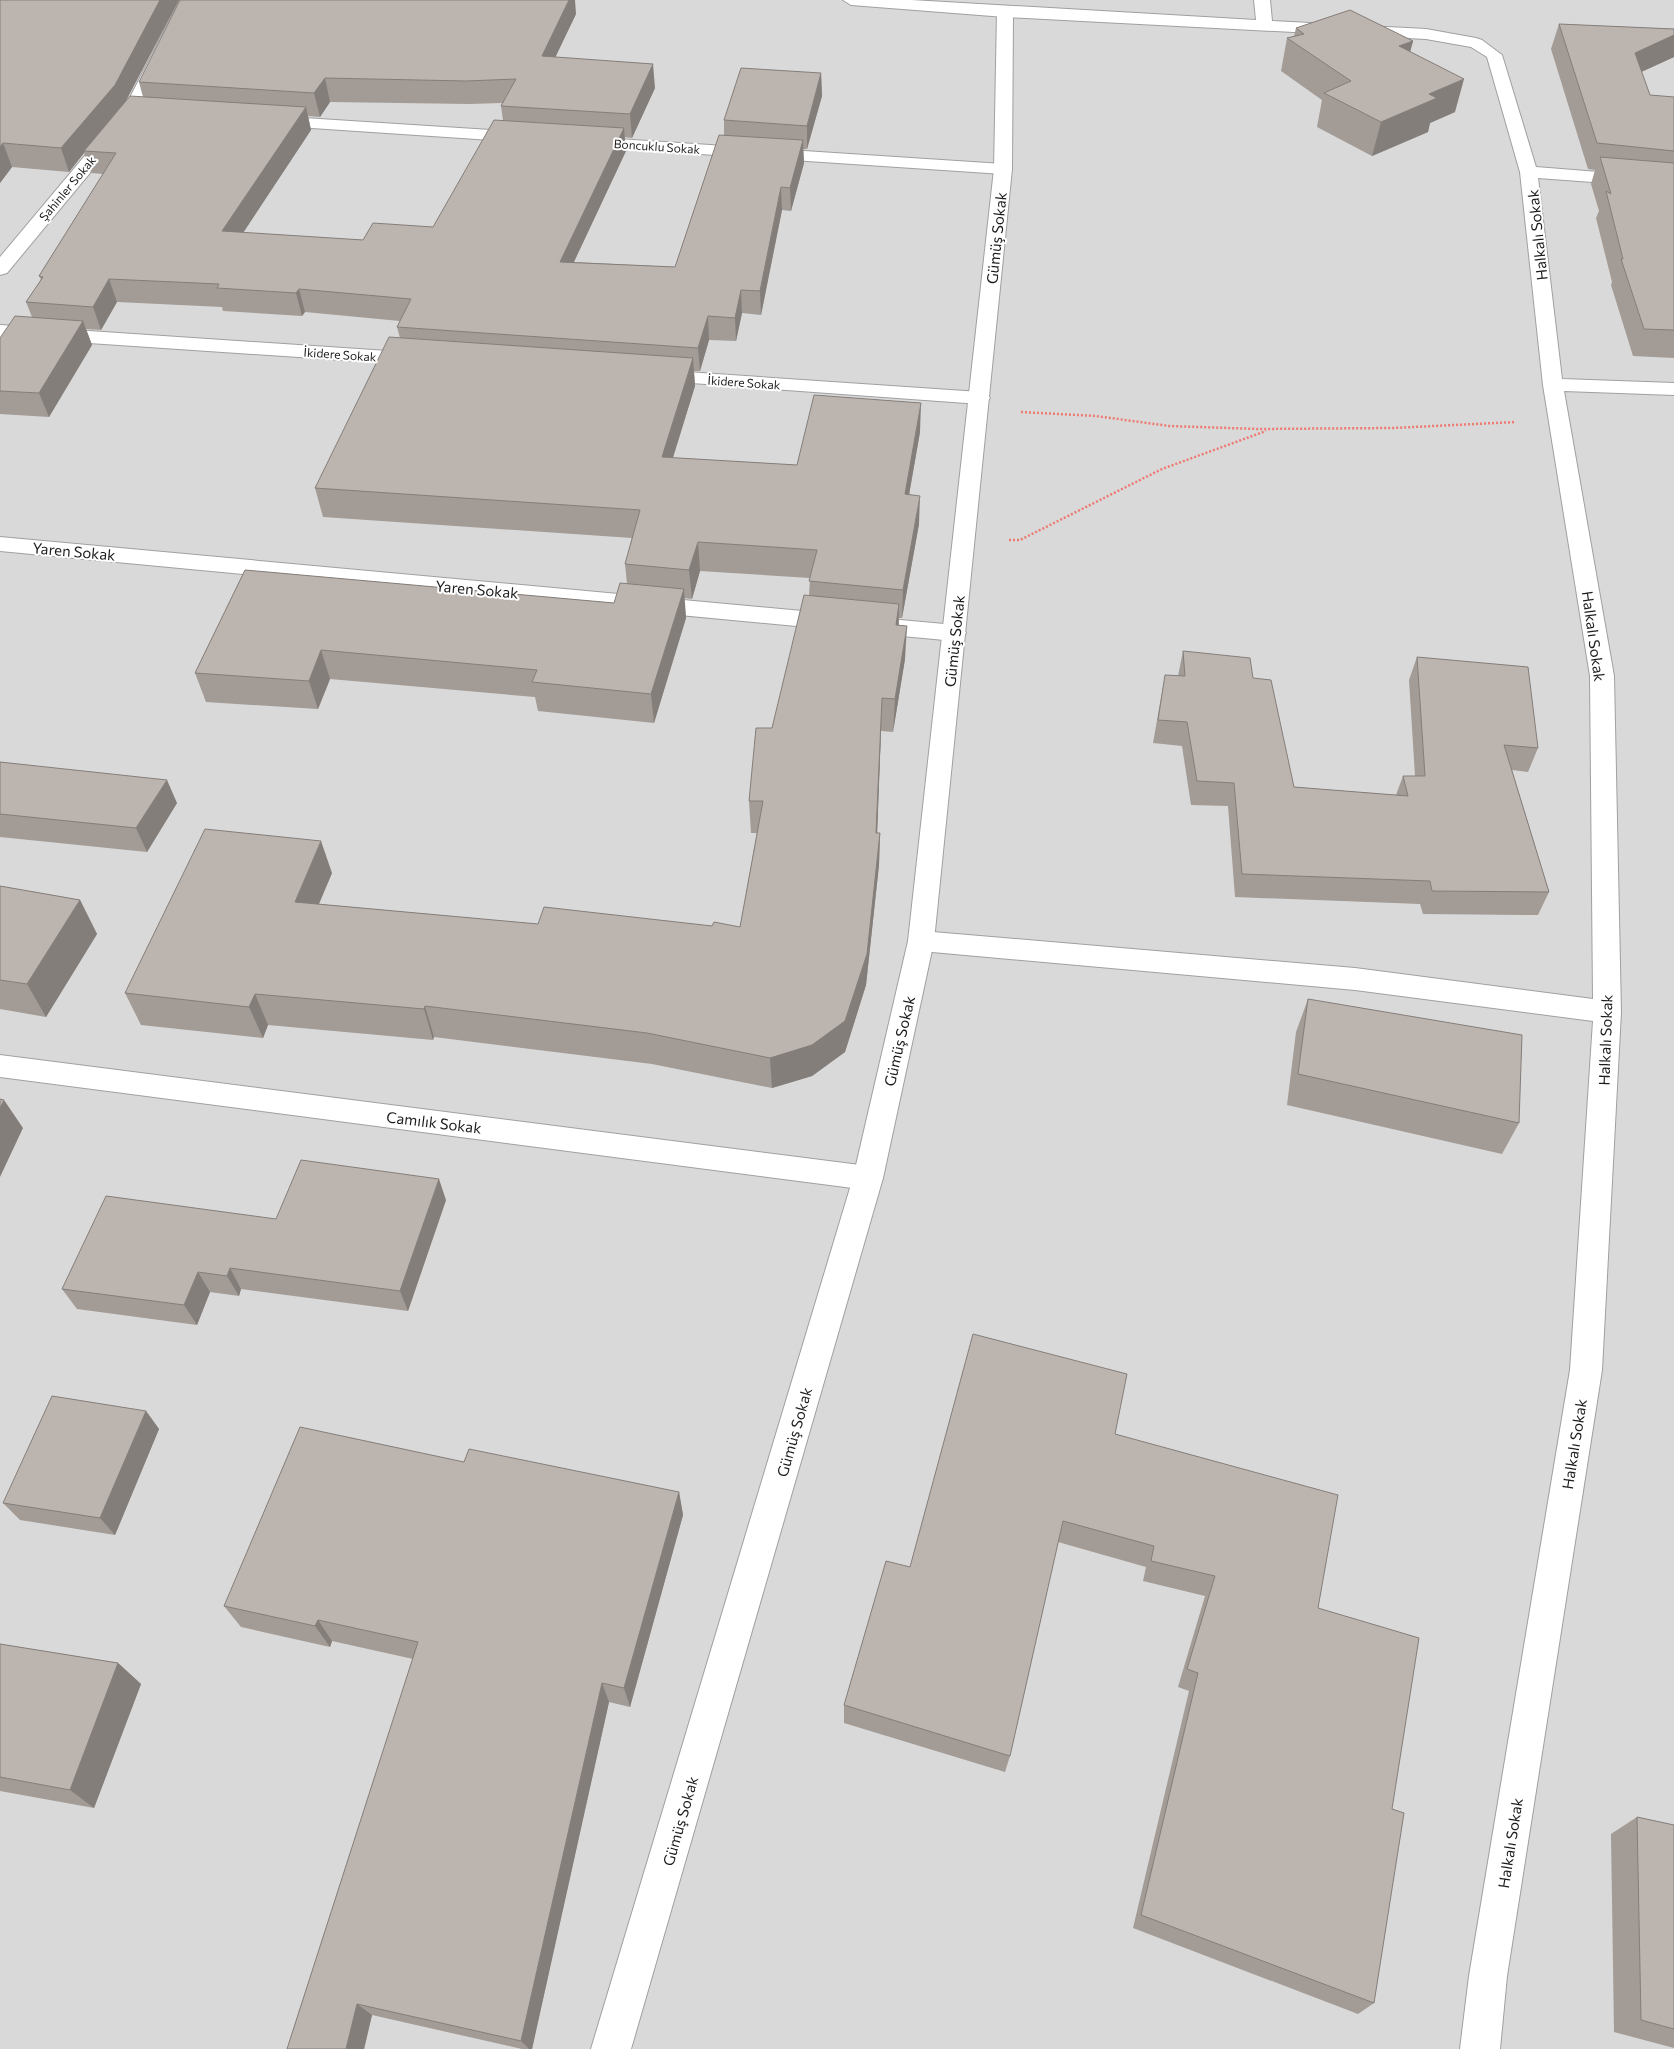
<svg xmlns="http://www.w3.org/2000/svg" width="1674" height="2049" font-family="Commissioner,sans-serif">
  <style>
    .residential { fill: #dad9d9 }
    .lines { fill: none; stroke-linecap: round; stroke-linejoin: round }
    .minor-casing { stroke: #a0a0a0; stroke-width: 2 }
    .tertiary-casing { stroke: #a0a0a0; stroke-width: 2 }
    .path { stroke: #ed7a72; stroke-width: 2.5; stroke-dasharray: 2 2; stroke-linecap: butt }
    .minor { fill: #fff; fill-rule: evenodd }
    .tertiary { fill: #fff; fill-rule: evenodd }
    .wall { fill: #a29b96; fill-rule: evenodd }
    .shaded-wall { fill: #847e7a }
    .building { fill: #bcb4af; stroke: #847e7a }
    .labels { text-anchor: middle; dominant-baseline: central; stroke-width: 4; stroke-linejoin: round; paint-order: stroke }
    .far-street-label { font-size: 12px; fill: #1c1c1c; stroke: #fff }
    .street-label { font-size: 15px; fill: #1c1c1c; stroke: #fff }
  </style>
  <rect width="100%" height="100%" fill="#ece9e2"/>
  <path class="residential" d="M0 0H1674V2049H0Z"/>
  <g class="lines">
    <g class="minor-casing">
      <path id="minor" d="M180 0H196L138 115 7 273 0 275V257L124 109Z
        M843 0H911L1256 20 1254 0H1270L1272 21 1426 29 1476 38 1482 40 1502 55 1536 167 1674 178V188L1538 178 1562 379 1674 383V395L1564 391 1614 676 1621 1012 1602 1370 1507 1976 1500 2049H1460L1469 1976 1570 1370 1593 1021 1355 990 921 951 912 948 908 941 912 934 921 931 1355 968 1593 999 1590 676 1543 385 1520 172 1487 57 1471 47 1426 39 1005 17 851 5Z
        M273 116 522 132 528 133 531 137 528 141 522 142 267 125 265 121 267 117Z
        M587 137 1003 164 1009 165 1012 169 1009 173 1003 174 581 146 578 142 581 138Z
        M0 325 418 353 425 355 428 359 425 363 418 365 0 337Z
        M657 370 980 392 987 394 990 398 987 402 980 404 650 380 647 376 650 372Z
        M0 537 955 625 963 628 966 633 963 638 955 641 0 551Z
        M0 1055 868 1166 878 1169 883 1178 878 1187 868 1190 0 1077Z"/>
    </g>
    <g class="tertiary-casing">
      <path id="tertiary" d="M1005 7 1013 12 1012 169 934 941 883 1178 631 2049H591L853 1178 908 941 994 169 997 12Z"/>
    </g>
    <path class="path" d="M1021 412 1096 416 1169 426 1258 429 1393 428 1516 422
      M1009 540H1020L1162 469 1266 431"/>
    <use href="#minor" class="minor"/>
    <use href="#tertiary" class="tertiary"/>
  </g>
  <path class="wall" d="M0 0H179L127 99 143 97 139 82 576 14 555 57 655 88 632 138 624 137 626 151 574 262 675 267 724 135V120L821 73 822 96 807 149H803L804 163 791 211 782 210 761 315 742 313 736 341 709 340 700 371H694L695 386 673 458 797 465 920 432 909 495 919 524 902 618H899V625L905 659 893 732 881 731 877 833H880L879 865 866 985 845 1052 812 1076 772 1088 652 1064 434 1037 433 1040 268 1025 263 1038 141 1025 125 993 332 873 319 904 538 924 712 926 740 927 757 833H751L749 801 772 728 809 596 810 578 700 571 692 599 684 598 686 618 654 723 538 711 535 697 330 679 318 709 206 702 195 673 245 570 614 603 627 584 625 564 632 538 323 517 315 488 400 338 397 327 400 321 305 312 302 316 223 311 222 307 117 302 101 330 86 329 92 345 49 417 0 414V338L32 317 26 302 41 280 39 276 103 174 91 173 84 153 69 172 12 167 0 183ZM330 102 469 104 502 103 501 106 503 120 433 227 363 240 243 233 311 130 308 116 320 117Z
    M1559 24 1674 29V57L1641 72 1650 95 1674 97V358L1633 356 1611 285 1612 282 1596 218 1599 211 1591 184 1595 170 1588 169 1551 49Z
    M1296 28 1413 41 1410 52 1455 112 1430 123 1428 132 1372 156 1317 127 1322 100 1281 71 1287 38 1294 36Z
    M1183 651 1253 678 1294 787 1396 795 1403 776H1415L1409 680 1417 657 1538 748 1528 772 1512 770 1549 892 1538 915 1423 914 1420 904 1235 897 1228 806 1191 805 1182 746 1153 743 1165 675 1178 676Z
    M0 762 177 803 147 852 0 837Z
    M0 886 80 900 97 934 46 1017 0 1009Z
    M1308 999 1519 1123 1502 1154 1287 1105 1296 1032Z
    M446 1200 408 1311 241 1289 239 1296 210 1292 197 1325 77 1309 62 1289 276 1219Z
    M146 1411 159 1429 115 1535 20 1520 3 1503Z
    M1115 1434 1318 1608 1392 1809 1374 2003 1358 2014 1133 1928 1189 1691 1178 1687 1205 1596 1143 1581 1146 1567 1058 1542 1010 1756 1005 1772 844 1723V1705L910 1567Z
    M464 1462 679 1492 683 1515 630 1707 609 1702 532 2049H522L372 2015 364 2049H287L413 1659 332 1641 330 1647 241 1627 224 1606Z
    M0 1644 118 1663 141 1684 94 1808 0 1791Z
    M1637 1817 1674 1825V2048L1614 2032 1611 1834Z"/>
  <path class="shaded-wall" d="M160 0H179L122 108 84 151V153L69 172 61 148Z
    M569 0H575L576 14 545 79 542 56Z
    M1674 35V57L1626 79 1635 53Z
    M1413 41 1404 74 1399 46Z
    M653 64 655 88 632 138 630 114Z
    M821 73 822 96 807 149V126Z
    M325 78 330 102 320 117 314 93Z
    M1464 79 1455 112 1430 123 1428 132 1372 156 1381 122 1429 94Z
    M306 107 311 130 229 254 222 231Z
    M624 128 626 151 563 285 560 262Z
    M803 140 804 163 791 211 790 188Z
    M3 143 12 167 0 183V147Z
    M781 187 782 210 761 315 760 291Z
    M109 279 117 302 101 330 93 307Z
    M299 289 305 312 302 316 296 293Z
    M741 290 742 313 736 341 735 318Z
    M708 316 709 340 700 371 698 348Z
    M83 321 92 345 49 417 39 393Z
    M693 358 695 386 664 486 662 457Z
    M921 403 920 432 904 523 905 494Z
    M920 496 919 524 902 618 903 590Z
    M698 542 700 571 692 599 689 570Z
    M684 589 686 618 654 723 651 694Z
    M899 604 898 638 896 625Z
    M907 626 905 659 893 732 895 699Z
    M321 650 330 679 318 709 309 681Z
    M882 698 881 731 876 865V833Z
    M167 780 177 803 147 852 136 828Z
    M880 833 879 865 866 985 845 1052 812 1076 772 1088 770 1058Z
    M321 841 332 873 306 934 295 902Z
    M80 900 97 934 46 1017 27 984Z
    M255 994 268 1025 263 1038 249 1007Z
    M425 1006 434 1037 433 1040 424 1009Z
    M4 1100 23 1128 0 1177V1108Z
    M439 1179 446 1200 408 1311 400 1291Z
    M230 1268 241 1289 239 1296 227 1276Z
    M198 1272 210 1292 197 1325 184 1305Z
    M146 1411 159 1429 115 1535 100 1518Z
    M679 1492 683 1515 630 1707 624 1688Z
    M318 1620 332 1641 330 1647 315 1626Z
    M118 1663 141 1684 94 1808 70 1790Z
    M602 1683 609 1702 532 2049H529L521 2041Z
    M357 2004 372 2015 364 2049H346Z"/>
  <path class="building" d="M0 0H160L115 85 61 148 3 143 0 147Z
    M180 0H569L542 56 653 64 630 114 501 106 516 79 466 81 325 78 314 93 139 82Z
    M1350 10 1413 41 1399 46 1464 79 1429 94 1437 98 1381 122 1324 93 1351 81 1287 38 1304 34 1296 28Z
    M1559 24 1674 29V35L1635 53 1650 95 1674 97V151L1597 143Z
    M741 68 821 73 807 126 724 120Z
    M130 96 306 107 222 231 363 240 373 223 433 227 494 120 624 128 560 262 675 267 719 135 803 140 790 188 781 187 760 291 741 290 735 318 708 316 698 348 397 327 411 299 299 289 296 293 217 288 219 284 109 279 93 307 26 302 43 277 39 276 116 153 84 151Z
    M1600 157 1674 163V330L1644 329 1621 259H1623L1606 191 1611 194Z
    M15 316 83 321 39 393 0 391V338Z
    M389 337 693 358 662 457 797 465 814 395 921 403 905 494 920 496 903 590 809 581 817 550 698 542 689 570 625 564 640 510 315 488Z
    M245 570 614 603 620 583 684 589 651 694 532 682 537 670 321 650 309 681 195 673Z
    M804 595 899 604 896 625 907 626 895 699 882 698 876 833H880L867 954 845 1021 812 1045 770 1058 647 1033 425 1006 424 1009 255 994 249 1007 125 993 205 829 321 841 295 902 538 924 544 907 712 926 714 922 740 927 763 801H749L756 728H772Z
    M1183 651 1250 658 1253 678 1271 680 1294 787 1408 796 1403 776H1425L1417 657 1528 667 1538 748 1504 745 1549 892 1432 891 1430 881 1242 874 1234 783 1197 781 1187 722 1158 720 1165 675 1185 676Z
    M0 762 167 780 136 828 0 814Z
    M0 886 80 900 27 984 0 980Z
    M1308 999 1522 1035 1519 1123 1298 1074Z
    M0 1099 4 1100 0 1108Z
    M301 1160 439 1179 400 1291 230 1268 227 1276 198 1272 184 1305 62 1289 106 1196 276 1219Z
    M973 1334 1127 1374 1115 1434 1338 1495 1318 1608 1419 1638 1392 1809 1404 1813 1374 2003 1141 1915 1198 1673 1187 1669 1215 1576 1151 1561 1154 1546 1063 1521 1010 1756 844 1705 886 1561 910 1567Z
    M52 1396 146 1411 100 1518 3 1503Z
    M300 1427 464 1462 469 1449 679 1492 624 1688 602 1683 521 2041 357 2004 346 2049H287L418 1642 318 1620 315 1626 224 1606Z
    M0 1644 118 1663 70 1790 0 1777Z
    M1637 1817 1674 1825V2029L1641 2020Z"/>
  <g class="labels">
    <g class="far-street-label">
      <text transform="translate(657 146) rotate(4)">Boncuklu Sokak</text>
      <text transform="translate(67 188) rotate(-50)">Şahinler Sokak</text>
      <text transform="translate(340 354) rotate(4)">İkidere Sokak</text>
      <text transform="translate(744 382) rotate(4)">İkidere Sokak</text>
    </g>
    <g class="street-label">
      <text transform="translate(1537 235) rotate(-96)">Halkalı Sokak</text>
      <text transform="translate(996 238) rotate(-84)">Gümüş Sokak</text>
      <text transform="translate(74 551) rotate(5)">Yaren Sokak</text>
      <text transform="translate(477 589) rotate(5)">Yaren Sokak</text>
      <text transform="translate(1594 636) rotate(82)">Halkalı Sokak</text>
      <text transform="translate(954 641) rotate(-84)">Gümüş Sokak</text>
      <text transform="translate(1605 1040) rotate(-88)">Halkalı Sokak</text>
      <text transform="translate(899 1041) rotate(-77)">Gümüş Sokak</text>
      <text transform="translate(434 1122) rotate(7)">Camılık Sokak</text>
      <text transform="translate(794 1432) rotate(-74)">Gümüş Sokak</text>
      <text transform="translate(1574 1444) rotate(-81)">Halkalı Sokak</text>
      <text transform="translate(680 1821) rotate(-74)">Gümüş Sokak</text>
      <text transform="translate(1510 1843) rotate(-81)">Halkalı Sokak</text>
    </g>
  </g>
</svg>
